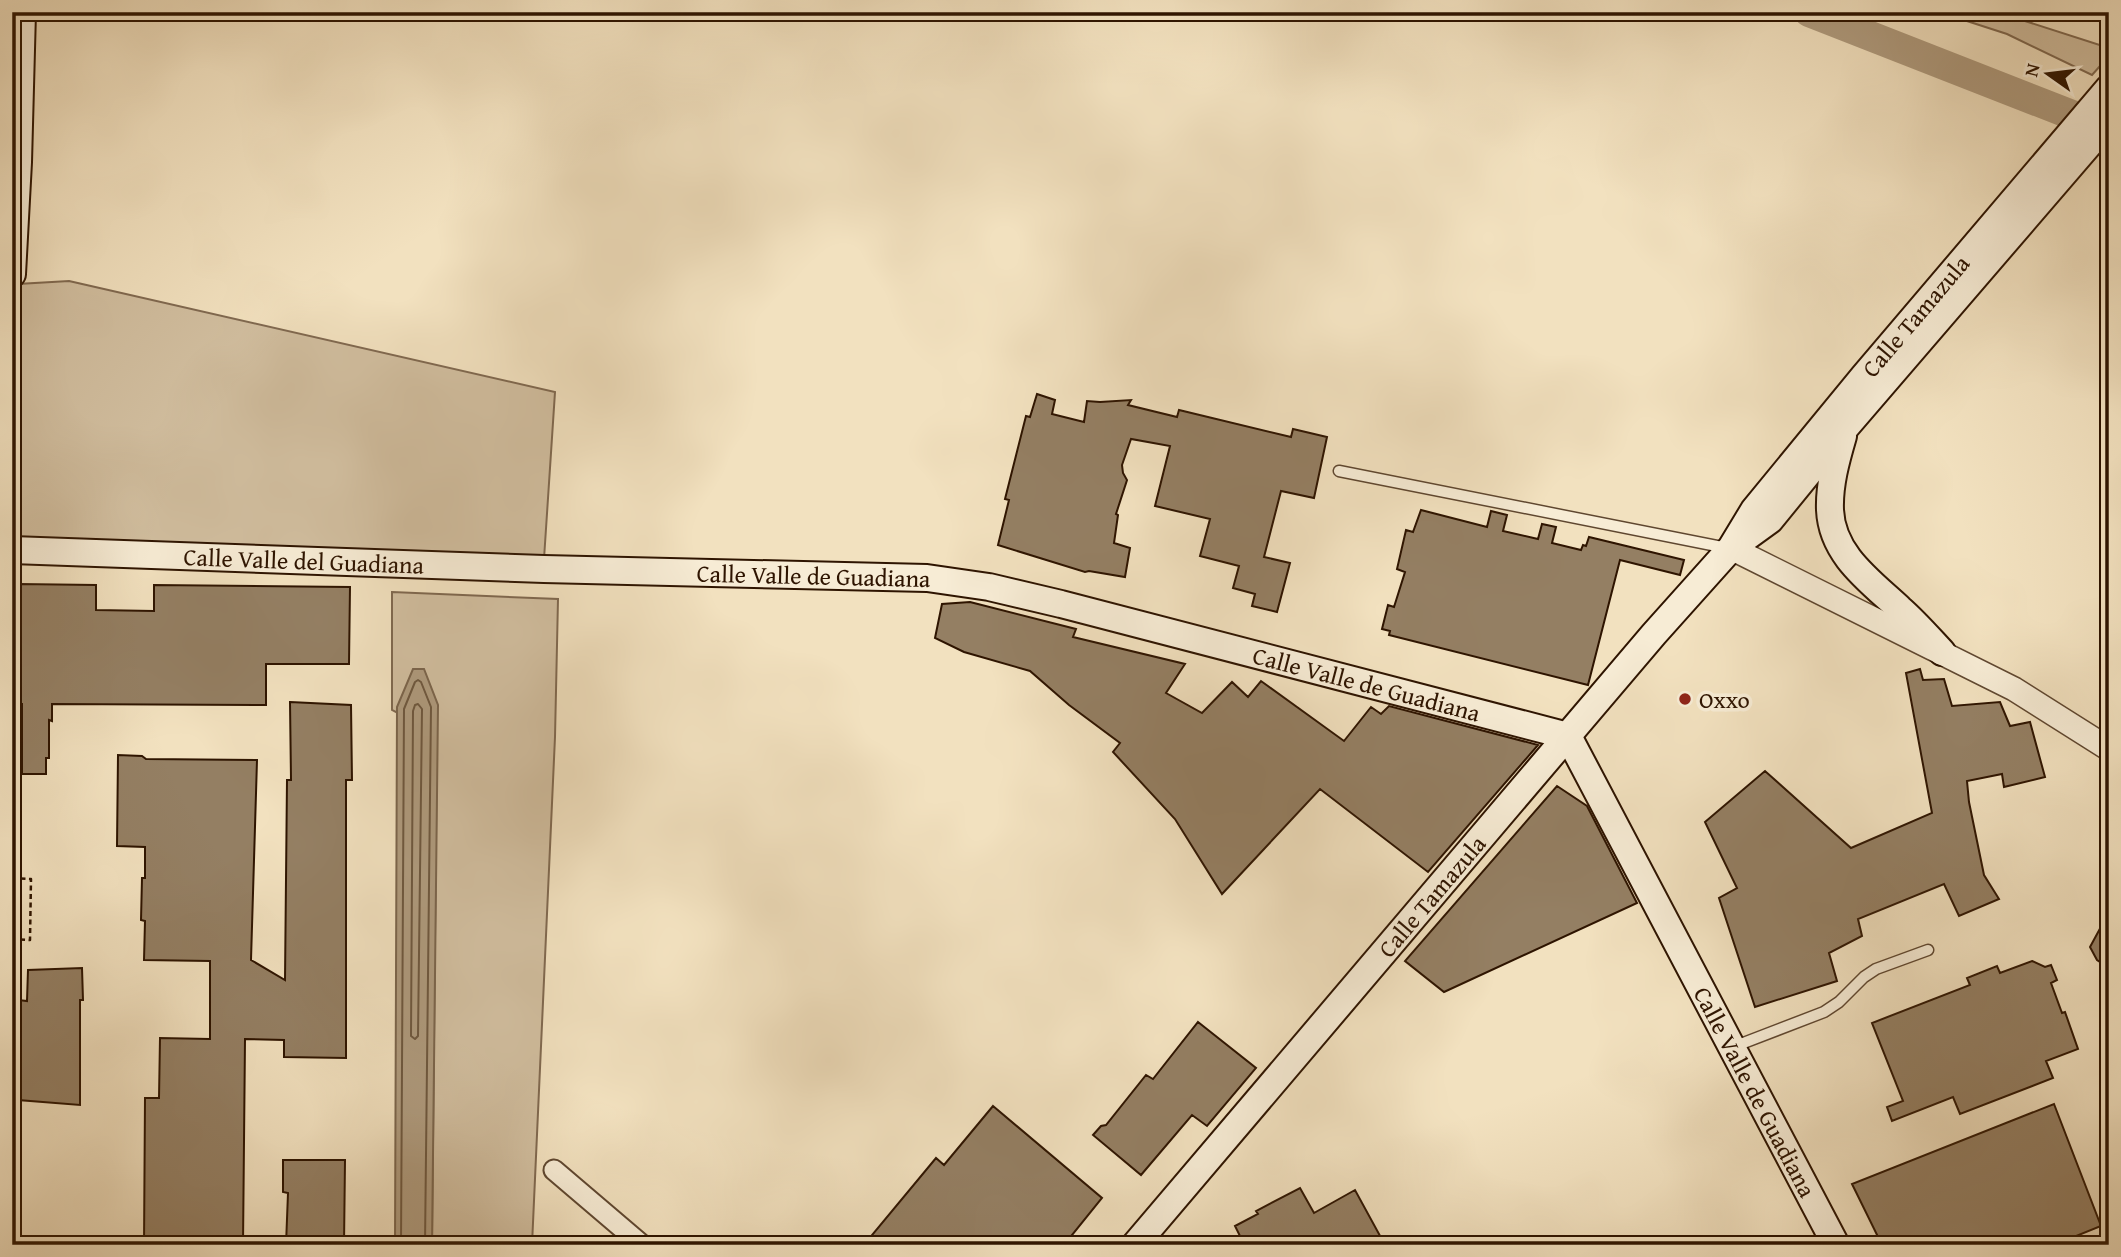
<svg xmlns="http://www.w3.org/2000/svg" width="2121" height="1257" font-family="'Gentium Book Plus',serif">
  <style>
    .green { fill: #d1be9f; stroke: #806950; stroke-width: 2 }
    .water { fill: #af9b7e; stroke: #7b654c; stroke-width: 2 }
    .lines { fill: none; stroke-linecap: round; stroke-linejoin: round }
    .shore { stroke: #6e583f; stroke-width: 2 }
    .river { stroke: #af9b7e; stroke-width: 30 }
    .building { fill: #947f63; stroke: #2e1400; stroke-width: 2 }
    .service-casing { stroke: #5f4730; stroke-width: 13 }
    .minor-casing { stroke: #5f4730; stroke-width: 23 }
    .tertiary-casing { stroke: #5f4730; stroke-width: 26 }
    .secondary-casing { stroke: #2e1400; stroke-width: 30 }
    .path { stroke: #2e1400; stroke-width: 2.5; stroke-dasharray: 5 3.5; stroke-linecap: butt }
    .service { stroke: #f7ecd5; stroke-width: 10 }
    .minor { stroke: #f7ecd5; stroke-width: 19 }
    .tertiary { stroke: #f7ecd5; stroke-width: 23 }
    .secondary { stroke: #f7ecd5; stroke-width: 26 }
    .poi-dot { fill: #8f2418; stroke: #f7ecd5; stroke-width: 2.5 }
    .labels { text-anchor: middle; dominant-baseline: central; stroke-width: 7; stroke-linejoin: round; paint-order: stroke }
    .street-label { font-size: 24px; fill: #2e1400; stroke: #f7ecd5 }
    .poi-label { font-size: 24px; fill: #2e1400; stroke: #f7ecd5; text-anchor: start }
  </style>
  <rect width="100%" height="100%" fill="#f2e1bf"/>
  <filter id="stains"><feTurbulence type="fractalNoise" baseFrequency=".00286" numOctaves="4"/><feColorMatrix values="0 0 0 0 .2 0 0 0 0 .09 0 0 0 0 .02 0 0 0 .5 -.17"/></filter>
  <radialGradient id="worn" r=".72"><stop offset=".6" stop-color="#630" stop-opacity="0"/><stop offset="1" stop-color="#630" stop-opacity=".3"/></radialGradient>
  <path class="green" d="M1939 12H1997L2109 48V56L2092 75 2007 34Z
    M69 281 555 392 544 559 12 544V377L18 284Z
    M392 592 558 599 555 737 532 1245H432L437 734 392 710Z"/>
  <path class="water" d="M413 669H424L438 705 432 1245H395L397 707Z"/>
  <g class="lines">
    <path class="shore" d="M418 704 422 709 418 1036 415 1039 411 1036 413 711 415 705Z
      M401 1245 404 709 415 682 418 680 421 682 431 707 425 1245"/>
    <path class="river" d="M1809 12 2108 129"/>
  </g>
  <path class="building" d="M1037 394 1055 400 1052 414 1084 422 1087 401 1100 402 1131 400 1128 405 1177 417 1179 410 1291 437 1293 429 1327 437 1314 498 1281 491 1264 557 1290 563 1277 612 1252 606 1255 594 1233 588 1239 566 1200 556 1210 519 1155 506 1170 446 1131 439 1122 465 1123 473 1127 480 1116 514 1118 515 1114 543 1130 548 1125 577 1089 571 1085 572 998 545 1009 500 1005 499 1026 416 1030 417Z
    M1421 510 1487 527 1491 511 1507 515 1503 531 1538 539 1542 524 1556 527 1552 543 1581 550 1583 545 1586 546 1589 537 1684 560 1680 575 1620 560 1588 685 1389 635 1390 631 1382 629 1388 605 1394 607 1405 572 1397 569 1406 530 1413 532Z
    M18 584 96 585V610L154 611V585L350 587 349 664H266V705L52 704V721L49 720V758H46V774H22V704H17Z
    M970 602 1076 629 1073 637 1185 664 1166 693 1202 713 1232 682 1248 697 1261 681 1344 741 1371 707 1381 714 1389 706 1538 745 1428 872 1320 789 1222 894 1175 819 1113 752 1120 743 1069 705 1030 671 964 652 935 638 942 604Z
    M1920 669 1923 680 1944 679 1952 706 2000 702 2010 726 2030 722 2045 777 2004 787 2002 774 1967 781 1969 802 1984 875 1999 899 1959 916 1944 884 1858 919 1862 936 1829 953 1837 981 1755 1007 1719 898 1737 888 1705 822 1765 771 1851 848 1932 813 1906 673Z
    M290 702 351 705 352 780H346V1058L284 1057V1040L245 1039 243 1245H144L145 1098H159L160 1038 210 1039V961L144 960 145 921 141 920 142 878H145V847L117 846 118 755 142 756 146 759 257 760 251 960 285 980 287 780H291Z
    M1557 786 1587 806 1637 903 1444 992 1405 961Z
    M2109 912V968L2097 960 2090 947Z
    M2032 961 2045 967 2051 965 2057 980 2051 983 2062 1013 2065 1012 2078 1049 2046 1061 2053 1078 1960 1114 1953 1097 1892 1121 1887 1107 1903 1101 1872 1023 1970 985 1967 978 1997 966 2000 973Z
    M82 968 83 1000H80V1105L18 1100 17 1096 12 1095V1009L18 1007 19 1000 27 1001 28 970Z
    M1198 1022 1256 1068 1207 1126 1192 1115 1141 1175 1093 1135 1101 1126 1106 1125 1146 1075 1153 1079Z
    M2054 1104 2101 1226 2054 1245H1882L1852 1184Z
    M993 1106 1102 1198 1064 1245H884L872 1235 936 1158 944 1165Z
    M283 1160H345L344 1245H286L288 1193 283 1192Z
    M1300 1188 1314 1213 1355 1190 1385 1245H1223L1240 1236 1235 1226 1258 1214 1256 1211Z"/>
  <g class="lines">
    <g class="service-casing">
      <path id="service" d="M1339 471 1727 548
        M1733 1047 1824 1012 1839 1002 1864 977 1876 969 1928 950"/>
    </g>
    <g class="minor-casing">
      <path id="minor" d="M554 1170 642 1245"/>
    </g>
    <g class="tertiary-casing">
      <path id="tertiary" d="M1731 548 2014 689 2109 749"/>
    </g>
    <g class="secondary-casing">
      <g id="secondary">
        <path d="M12 274 18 162 22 12"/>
        <path d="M1843 436C1836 460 1829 485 1830 510 1832 555 1870 581 1900 609 1915 622 1928 637 1942 652"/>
        <path d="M1741 541 1770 520 1845 428 2109 121"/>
        <path id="s1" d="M12 550 544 569 927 578 989 587 1061 604 1568 736 1836 1245"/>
        <path id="s2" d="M1135 1245 1654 634 1731 548 1754 510 1864 376 2109 88"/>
      </g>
    </g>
    <path class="path" d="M12 878 31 879 30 940 12 939"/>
    <use href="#service" class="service"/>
    <use href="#minor" class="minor"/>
    <use href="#tertiary" class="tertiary"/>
    <use href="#secondary" class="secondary"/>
  </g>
  <circle class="poi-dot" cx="1685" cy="699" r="7"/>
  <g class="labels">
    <g class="street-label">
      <text stroke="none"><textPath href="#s2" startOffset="1214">Calle Tamazula</textPath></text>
      <text stroke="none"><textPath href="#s1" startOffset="292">Calle Valle del Guadiana</textPath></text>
      <text stroke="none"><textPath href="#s1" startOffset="802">Calle Valle de Guadiana</textPath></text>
      <text stroke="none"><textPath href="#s1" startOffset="1368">Calle Valle de Guadiana</textPath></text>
      <text stroke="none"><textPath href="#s2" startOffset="458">Calle Tamazula</textPath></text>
      <text stroke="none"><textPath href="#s1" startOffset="1978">Calle Valle de Guadiana</textPath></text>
    </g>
    <g class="poi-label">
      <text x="1699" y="699">Oxxo</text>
    </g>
  </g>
  <rect width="2121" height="1257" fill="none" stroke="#f2e1bf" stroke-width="42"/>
  <rect x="14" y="14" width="2093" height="1229" fill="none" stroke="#2e1400" stroke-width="3.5"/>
  <rect x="21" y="21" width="2079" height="1215" fill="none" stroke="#2e1400" stroke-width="2"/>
  <g transform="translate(2048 74) rotate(284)" stroke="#f7ecd5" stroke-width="5" paint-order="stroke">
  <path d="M0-5L12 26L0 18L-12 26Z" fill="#2e1400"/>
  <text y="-10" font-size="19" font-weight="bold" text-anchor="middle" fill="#2e1400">N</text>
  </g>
  <rect width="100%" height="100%" filter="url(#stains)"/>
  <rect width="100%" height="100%" fill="url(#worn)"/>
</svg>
